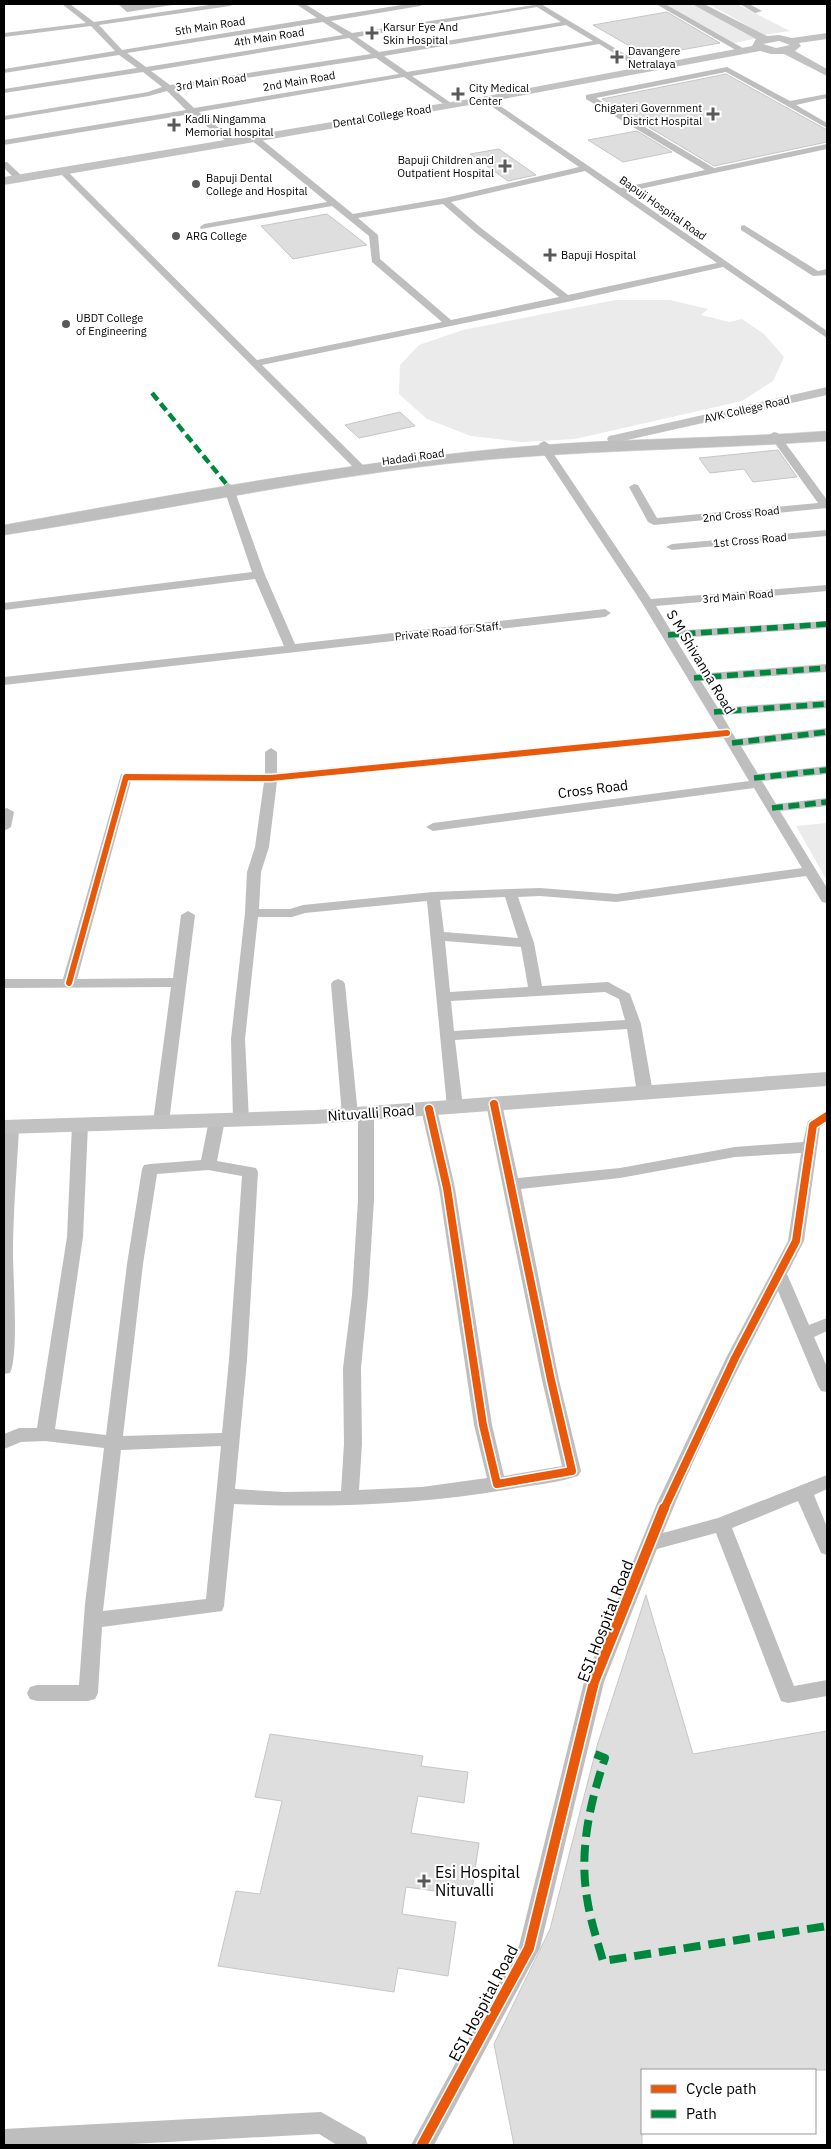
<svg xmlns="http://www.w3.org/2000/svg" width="831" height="2149" font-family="'IBM Plex Sans',sans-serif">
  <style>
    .green { fill: #ebebeb }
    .water { fill: #bdbdbd }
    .building { fill: #dedede; stroke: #c6c6c6 }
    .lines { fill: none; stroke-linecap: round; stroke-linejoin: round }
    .primary-casing { stroke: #dbdbdb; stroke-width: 1 }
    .street { fill: #bebebe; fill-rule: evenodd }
    .secondary { fill: #c2c2c2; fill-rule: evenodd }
    .primary { fill: #bebebe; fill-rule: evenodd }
    .quiet-far2 { stroke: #00873e; stroke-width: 4.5; stroke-dasharray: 9 4.5; stroke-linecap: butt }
    .quiet-far1 { stroke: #00873e; stroke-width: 5.5; stroke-dasharray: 11 5.5; stroke-linecap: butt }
    .quiet { stroke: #00873e; stroke-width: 8; stroke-dasharray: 17 8; stroke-linecap: butt }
    .cycleway-far2-casing { stroke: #fff; stroke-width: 9 }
    .cycleway-far1-casing { stroke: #fff; stroke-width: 11 }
    .cycleway-casing { stroke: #fff; stroke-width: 13 }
    .cycleway-far2 { stroke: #e8590c; stroke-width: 6 }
    .cycleway-far1 { stroke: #e8590c; stroke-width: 8 }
    .cycleway { stroke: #e8590c; stroke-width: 10 }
    .poi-dot { fill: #595959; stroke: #fff; stroke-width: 2 }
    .labels { text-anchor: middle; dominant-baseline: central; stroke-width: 4; stroke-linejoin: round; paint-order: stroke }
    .far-street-label { font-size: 11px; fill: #000; stroke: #fff }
    .far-poi-label { font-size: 11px; fill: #000; stroke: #fff; text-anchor: start }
    .street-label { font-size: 14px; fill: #000; stroke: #fff }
    .near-street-label { font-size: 16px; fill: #000; stroke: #fff }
    .near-poi-label { font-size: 16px; fill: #000; stroke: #fff; text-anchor: start }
  </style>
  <rect width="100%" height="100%" fill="#fff"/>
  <path class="green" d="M664 4H697L759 38 734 43Z
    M709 4H737L790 31 764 35Z
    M615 300H670L708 309 701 315 729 322 742 319 764 334 784 357 773 381 742 401 575 439 522 442 471 436 427 419 399 394 400 365 419 345 463 330Z
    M827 823V881L796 826Z"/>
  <path class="water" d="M118 4H179L127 12Z"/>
  <path class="building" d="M667 12 720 43 647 56 593 25Z
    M726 74 827 130V142L714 166 602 99Z
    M637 131 672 152 623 162 588 140Z
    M499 149 536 175 508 181 470 154Z
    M327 214 367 245 293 259 261 226Z
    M400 412 415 426 359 438 345 425Z
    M778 450 797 477 753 482 744 469 710 473 699 458Z
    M646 1595 693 1754 827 1731V2070H642V2145H514L494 2044 550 1929 597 1746Z
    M270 1734 423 1756 421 1766 468 1772 464 1803 418 1796 411 1833 479 1843 471 1896 406 1887 402 1914 456 1922 448 1976 398 1968 394 1992 218 1966 236 1891 260 1894 282 1801 255 1797Z"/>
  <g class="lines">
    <g class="primary-casing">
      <path id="primary" d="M827 431V441C699 450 571 450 444 464 296 481 151 513 4 535V525C171 495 338 464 507 448 613 438 720 439 827 431Z"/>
    </g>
    <path class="street" d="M62 4H70L94 22 216 4H234L230 6 99 25 122 50 317 18 296 4H305L326 17 408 4H424L420 6 331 21 352 33 541 4 650 69 643 71 599 44 412 76 451 103V107H448L404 77 199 112 233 139V143L230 144 191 114 4 145V140L186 110 167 91 149 96 4 120V116L148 92 162 87 143 72 4 93V89L137 68 119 55 4 73V69L115 51 91 26 4 37V33L86 23ZM537 7 561 22 379 52 357 37ZM323 22 343 35 146 67 127 53ZM566 25 593 41 407 72 384 56ZM349 38 371 54 170 85 151 71ZM376 58 399 74 194 108 174 89Z
      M656 4H665L748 51 741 53Z
      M740 4H749L762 11 755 13Z
      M727 67 790 101 827 94V98L796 105 827 123V128L726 72 596 98 714 168 827 144V149L626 192 827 331V338L723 267 567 302 262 365 366 468 367 470 362 473 358 472 57 170 64 168 257 360 442 322 372 262 369 236 332 206 201 229 200 227 204 224 327 202 250 139V135H256L353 214 445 198 579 167 484 101V97H487L621 188 705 170 586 99V95ZM585 171 717 263 568 295 481 228 451 202ZM443 204 475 232 559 297 451 320 380 259 378 235 358 218Z
      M4 162H7L22 176V180H16L4 168Z
      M744 225 818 271 827 269V275L813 276 741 230V226Z
      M774 432 778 433 827 500V508L654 525 648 522 629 487 634 484 638 485 657 518 818 503 769 435Z
      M544 441 549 444 551 450 651 599 827 585V591L656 606 671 631 827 621V628L675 638 697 674 827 664V672L701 681 718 708 827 700V708L722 715 736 739 827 728V736L741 746 758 774 827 766V774L762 781 776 804 827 798V806L780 811 827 888V903L822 902 806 876 616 902 540 896 518 897 534 943 542 986 608 982 630 994 641 1024 653 1093 650 1097H640L637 1093 627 1029 455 1040 463 1107 460 1111H450L447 1107 427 901 305 913 292 917H258L245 1039 249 1120 246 1124H236L233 1120 231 1039 245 913 247 872 255 847 264 782 131 781 77 979 173 978 181 915 188 911 195 915 169 1122 166 1126 161 1127 156 1126 153 1122 171 987 4 988V979H63L121 774H265V752L271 748 277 752V773L719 730 642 603 541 450 539 444ZM723 737 749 781 433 823 426 827 433 831 754 788 802 868 616 894 540 888 510 889 433 892 303 905 290 909H259L261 872 269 847 277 781ZM505 897 518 938 444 932 440 900ZM445 941 521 947 528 987 450 992ZM605 992 619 999 625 1020 454 1031 451 1001Z
      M228 483 233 486 265 575 295 644 605 609 611 613 605 617 4 685V677L284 646 255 579 4 610V603L252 572 223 486Z
      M827 530V536L672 550 666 547 672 544Z
      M7 808 14 812 11 827 4 831V809Z
      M338 979 343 981 345 984 358 1115 355 1119H345L342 1115 331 984 333 981Z
      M494 1099 499 1100 502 1104 518 1178 620 1168 735 1147 803 1142 808 1121 827 1111V1123L820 1127 804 1241 787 1274 809 1325 827 1318V1331L814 1337 827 1367V1392L821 1391 818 1386 778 1291C737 1370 696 1450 663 1533L718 1518 827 1475V1489L814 1495 827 1527V1555L821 1553 798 1501 732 1528 794 1686 827 1680V1696L788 1703 781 1701 716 1533 657 1549 604 1682 540 1948 434 2145H411L519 1946 584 1682 657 1503 726 1358 788 1241 801 1153 735 1157 620 1178 521 1189 559 1380 581 1471 578 1476C557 1483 533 1485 511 1489 419 1505 326 1508 234 1504L224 1606 222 1611 102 1627 98 1693 95 1699 88 1701H37L30 1699 27 1693 30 1687 37 1685H79L85 1604 104 1448 45 1441 21 1442 4 1449V1434L19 1428H37L67 1237 72 1125 75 1121 80 1120 85 1121 88 1125 83 1237 55 1429 106 1435 127 1264 142 1169 144 1165 150 1164 201 1160 209 1120 212 1116H222L225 1120 217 1161 256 1168 258 1172 247 1360 235 1489 284 1492 341 1491 344 1444 343 1368 352 1295 358 1200V1113L361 1109H371L374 1113V1200L368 1295 361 1368 362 1444 359 1490 422 1487 487 1478 474 1425 439 1188 421 1109 424 1105H434L437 1109 455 1188 492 1425 504 1476 562 1466 542 1380 486 1104 489 1100ZM208 1170 242 1176 229 1360 222 1433 123 1436 143 1264 157 1174ZM221 1446 206 1599 103 1611 121 1450Z
      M11 1122 16 1123 19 1127C17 1169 13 1212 13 1254 13 1278 19 1355 10 1373L4 1374V1126L6 1123Z
      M321 2112 365 2137 368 2145H337L319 2134 113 2145H4V2129Z"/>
    <path class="secondary" d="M692 4H704L767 36 779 35 792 38 827 33V39L799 43 801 46 795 51 827 69V76L784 54H771L760 51 487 102 4 185V177L487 96 752 46 756 39ZM779 41 790 45 776 48 763 44Z
      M827 387V395L614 443 609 442 607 439 609 436 614 435Z
      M827 1072V1086L316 1124 4 1134V1120L316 1110Z"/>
    <use href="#primary" class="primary"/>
    <path class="quiet-far2" d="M152 393 228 486"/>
    <path class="quiet-far1" d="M668 635 827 624
      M694 678 827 668
      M714 712 827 704
      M732 743 827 732
      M754 778 827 770
      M772 808 827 802"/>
    <path class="quiet" d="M595 1754 605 1758C590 1803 579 1850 587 1898 590 1919 597 1940 603 1961L827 1926"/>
    <g class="cycleway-far2-casing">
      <path id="cycleway-far2" d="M69 983 126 777 271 778 727 733"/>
    </g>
    <g class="cycleway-far1-casing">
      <path id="cycleway-far1" d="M429 1109 447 1188 483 1425 497 1484 572 1471 551 1380 494 1104
        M664 1509 735 1358 796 1241 813 1125 827 1116"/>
    </g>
    <g class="cycleway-casing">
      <path id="cycleway" d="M422 2145 529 1948 594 1682 664 1508"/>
    </g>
    <use href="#cycleway-far2" class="cycleway-far2"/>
    <use href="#cycleway-far1" class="cycleway-far1"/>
    <use href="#cycleway" class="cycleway"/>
  </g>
  <g class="poi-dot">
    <path d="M369.5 25.5h5v5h5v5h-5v5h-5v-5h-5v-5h5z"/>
    <path d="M614.5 49.5h5v5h5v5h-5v5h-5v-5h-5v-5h5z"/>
    <path d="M455.5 86.5h5v5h5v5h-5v5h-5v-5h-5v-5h5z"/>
    <path d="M710.5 106.5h5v5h5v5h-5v5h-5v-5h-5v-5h5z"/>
    <path d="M171.5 117.5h5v5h5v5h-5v5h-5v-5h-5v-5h5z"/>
    <path d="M502.5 158.5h5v5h5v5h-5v5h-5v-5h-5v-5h5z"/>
    <circle cx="196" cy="184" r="5"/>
    <circle cx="176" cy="236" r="5"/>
    <path d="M547.5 247.5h5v5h5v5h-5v5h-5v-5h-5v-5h5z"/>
    <circle cx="66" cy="324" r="5"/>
    <path d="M421.5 1873.5h5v5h5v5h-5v5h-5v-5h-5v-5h5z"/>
  </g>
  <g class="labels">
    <g class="far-street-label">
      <text transform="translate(210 26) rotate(-9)">5th Main Road</text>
      <text transform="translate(269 37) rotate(-9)">4th Main Road</text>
      <text transform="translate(299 81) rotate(-10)">2nd Main Road</text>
      <text transform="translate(211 82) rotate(-8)">3rd Main Road</text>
      <text transform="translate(382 116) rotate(-9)">Dental College Road</text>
      <text transform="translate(663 208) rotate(35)">Bapuji Hospital Road</text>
      <text transform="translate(747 409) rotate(-13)">AVK College Road</text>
      <text transform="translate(413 457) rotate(-8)">Hadadi Road</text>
      <text transform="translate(741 514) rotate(-6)">2nd Cross Road</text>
      <text transform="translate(750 540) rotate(-5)">1st Cross Road</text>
      <text transform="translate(738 596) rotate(-5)">3rd Main Road</text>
      <text transform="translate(448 631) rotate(-6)">Private Road for Staff.</text>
    </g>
    <g class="far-poi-label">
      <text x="383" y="27">Karsur Eye And<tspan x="383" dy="13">Skin Hospital</tspan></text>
      <text x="628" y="51">Davangere<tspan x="628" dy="13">Netralaya</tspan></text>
      <text x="469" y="88">City Medical<tspan x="469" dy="13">Center</tspan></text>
      <text x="702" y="108" text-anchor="end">Chigateri Government<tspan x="702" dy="13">District Hospital</tspan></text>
      <text x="185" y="119">Kadli Ningamma<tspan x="185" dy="13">Memorial hospital</tspan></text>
      <text x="494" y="160" text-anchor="end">Bapuji Children and<tspan x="494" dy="13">Outpatient Hospital</tspan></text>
      <text x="206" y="178">Bapuji Dental<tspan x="206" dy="13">College and Hospital</tspan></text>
      <text x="186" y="236">ARG College</text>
      <text x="561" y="255">Bapuji Hospital</text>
      <text x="76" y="318">UBDT College<tspan x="76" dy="13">of Engineering</tspan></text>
    </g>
    <g class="street-label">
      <text transform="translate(701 662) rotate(59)">S M Shivanna Road</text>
      <text transform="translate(593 789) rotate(-7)">Cross Road</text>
      <text transform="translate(371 1113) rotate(-4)">Nituvalli Road</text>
    </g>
    <g class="near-street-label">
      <text transform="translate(605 1621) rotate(-69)">ESI Hospital Road</text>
      <text transform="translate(483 2003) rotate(-62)">ESI Hospital Road</text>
    </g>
    <g class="near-poi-label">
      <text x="435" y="1872">Esi Hospital<tspan x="435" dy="18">Nituvalli</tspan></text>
    </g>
  </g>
  <rect width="831" height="2149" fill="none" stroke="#000000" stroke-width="10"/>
  <rect x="641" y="2069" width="175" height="65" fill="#ffffff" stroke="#999999"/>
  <rect x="651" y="2085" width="25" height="8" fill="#e8590c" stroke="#999999"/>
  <text x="686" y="2094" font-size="15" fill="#000000">Cycle path</text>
  <rect x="651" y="2110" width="25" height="8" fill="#00873e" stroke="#999999"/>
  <text x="686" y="2119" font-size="15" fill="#000000">Path</text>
</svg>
